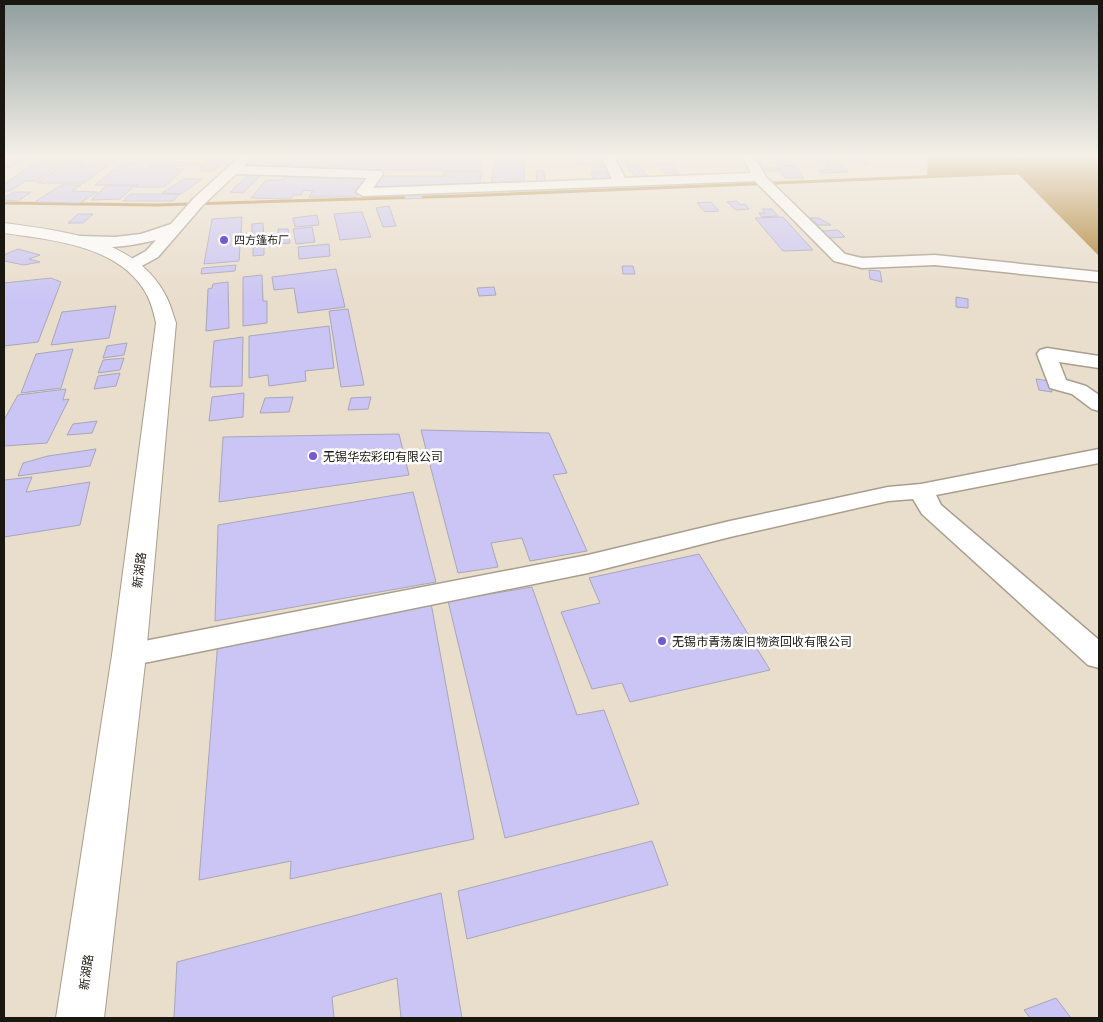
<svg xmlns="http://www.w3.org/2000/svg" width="1103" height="1022" font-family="Lora,'Noto Sans SC',serif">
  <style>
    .water { fill: #ab7d2e }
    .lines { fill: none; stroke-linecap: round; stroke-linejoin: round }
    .stream { stroke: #ab7d2e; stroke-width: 3 }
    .building { fill: #cac5f4; stroke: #a8a6b8 }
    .minor-casing { stroke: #a99e8e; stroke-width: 3 }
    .major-casing { stroke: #a99e8e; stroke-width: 2 }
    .minor { fill: #fff; fill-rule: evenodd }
    .major { fill: #fff; fill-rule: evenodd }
    .poi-dot { fill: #7559d3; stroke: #fff; stroke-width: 2 }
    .labels { text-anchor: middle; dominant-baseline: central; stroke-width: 5; stroke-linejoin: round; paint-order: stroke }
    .far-poi-label { font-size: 11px; fill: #1a1610; stroke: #fff; text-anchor: start }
    .poi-label { font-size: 12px; fill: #1a1610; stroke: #fff; text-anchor: start }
    .street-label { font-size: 12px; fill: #1a1610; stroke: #fff }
  </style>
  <rect width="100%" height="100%" fill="#e9ddcc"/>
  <path class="water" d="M928 157H1099V256L1018 174 927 175Z"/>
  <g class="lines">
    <path class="stream" d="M4 203 157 205 459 196 1019 173"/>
  </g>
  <path class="building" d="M12 157H28L12 167H4V163Z
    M298 157H483L481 171 270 169 275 164H291Z
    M504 157 523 158 525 185H491L495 160H503Z
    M577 157H604L606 166 578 164Z
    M771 157H788L794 165 777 166 775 163H781L777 159Z
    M807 157H834L836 160H809Z
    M850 157H859L869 164 856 163Z
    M40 160H65L36 181H25L10 191H4V184Z
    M69 160H85L78 166 89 165 97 160H115L84 183H37Z
    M207 161 224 162 213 171H200L204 167H200Z
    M817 161H836L839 164H821Z
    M154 162H181L176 167H149Z
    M122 163H138L131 169H184L164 187H135L138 185H95Z
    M183 163H202L198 166H178Z
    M670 163 680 174H666L656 164Z
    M638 165 648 176 636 177 626 166Z
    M781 166H795L804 178H785L780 171H767L764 168H782Z
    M826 166H842L848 172 821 173 819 170H830Z
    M591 167H606L608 172H593Z
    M536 171H544L545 184H537Z
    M444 172H482L478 190 438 186 370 187 375 176H443Z
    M251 173 262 174 243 193 230 192Z
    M591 173H608L610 178 593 179Z
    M368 175 356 197H309L313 191 304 190 301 195H294L290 199 251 198 266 180H282L285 176Z
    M184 179H202L181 194 162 193Z
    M61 185H81L72 191 97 192 80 203 35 202Z
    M106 186H134L120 199 91 200Z
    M422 189V198L405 199 404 190Z
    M14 192H31L18 201 4 200V198Z
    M130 194H180L173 201H123Z
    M737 201 740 205 745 204 749 209 736 210 727 202Z
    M711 202 719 211 705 212 697 203Z
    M389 206 396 226 383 227 376 208Z
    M762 209H772L778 216 762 217 759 213H765Z
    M362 212 371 237 340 240 334 214Z
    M78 214H93L83 223H68Z
    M317 215 319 225 295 227 293 218Z
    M242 217 239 261 204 264 212 219Z
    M783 217 813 250 783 251 755 218Z
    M810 218H819L831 225H818Z
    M263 223 264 239 252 240V224Z
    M312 227 315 242 296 244 293 229Z
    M278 229H288L290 243 279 244Z
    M838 230 845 237 830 238 823 231Z
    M329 244 330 256 299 259 298 247Z
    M264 246V255L253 256V247Z
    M18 249 40 255 29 259 40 262 24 265 4 261V255Z
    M236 265 235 271 201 274 202 268Z
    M622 266H633L635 274H623Z
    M336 269 345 307 298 313 294 288 274 290 272 277Z
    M869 270 880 271 882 282 870 279Z
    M262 275 263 301H267V323L243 326V277Z
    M51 278 61 282 38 342 4 346V283Z
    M228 282 229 328 206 331 208 289 212 288 213 284Z
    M494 287 496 295 479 296 477 288Z
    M956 297 968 299V308L956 307Z
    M116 306 109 338 51 345 62 312Z
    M348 309 364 385 341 387 329 311Z
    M329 326 334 368 305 371 306 381 269 386 268 375 249 378V336Z
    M243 337 242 386 210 387 214 341Z
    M127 343 124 355 103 358 107 346Z
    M73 349 61 388 21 393 36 354Z
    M124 358 120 370 98 373 103 360Z
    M120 373 116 386 94 389 98 376Z
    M1036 379 1050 381 1052 392 1039 390Z
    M66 389 63 400 69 399 47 443 4 446V420L18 395Z
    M244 393 243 417 209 421 212 397Z
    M293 397 289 412 260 413 265 398Z
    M371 397 368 409 348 410 351 398Z
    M97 421 92 433 67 435 73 424Z
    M421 430 549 433 567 473 553 475 587 551 530 561 522 538 491 543 498 567 458 573Z
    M399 434 409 475 219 502 223 437Z
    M96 449 90 466 18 476 23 463 48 456Z
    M32 477 26 492 90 482 80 525 4 537V480Z
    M413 492 436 582 215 621 218 525Z
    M699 554 770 670 630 702 622 683 592 689 561 612 600 603 589 578Z
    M532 587 577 715 604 710 639 804 505 838 448 601Z
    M431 603 474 839 290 879 291 861 199 880 218 640Z
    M652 841 668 885 467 939 458 891Z
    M441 893 462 1018H401L397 978 332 997 334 1018H174L177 962Z
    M1056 998 1071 1018H1030L1024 1010Z"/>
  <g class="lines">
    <g class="minor-casing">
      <path id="minor" d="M239 157 252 158 244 166 382 171 383 174 373 188 612 179 602 157H614L625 178 751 173 743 157H755L766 177 845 254 862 258 935 255 1099 272V282L935 265 862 268 834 261 755 181 363 196 356 192 367 178 236 174 203 205 158 257 138 268H126L124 265 126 262 146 251 156 240C131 246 99 251 74 244L71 241 74 238 79 236 115 237 141 234 171 224 193 199Z
        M1047 348 1099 356V368L1059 362 1066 380 1086 386 1099 395V411L1092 409 1072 394 1050 388 1037 354 1040 350Z
        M1099 449V463L936 495 941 505 1099 640V668L1088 665 922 514 913 499 888 501 730 537 588 573 129 666 118 663 114 655 118 647 129 644 588 555 730 521 888 487 921 484Z"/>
    </g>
    <g class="major-casing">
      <path id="major" d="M4 223C62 231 138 238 167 298 171 306 173 315 176 323L146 655 104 1018H56L112 655 156 323C154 315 152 305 148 297 123 246 53 240 4 233Z"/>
    </g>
    <use href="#minor" class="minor"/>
    <use href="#major" class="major"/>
  </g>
  <linearGradient id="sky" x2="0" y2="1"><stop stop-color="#8f9e9e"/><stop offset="0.52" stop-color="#f5f0e8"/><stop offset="1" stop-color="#f5f0e8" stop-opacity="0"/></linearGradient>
  <rect width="1103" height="300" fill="url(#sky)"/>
  <g class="poi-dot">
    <circle cx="224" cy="240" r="5"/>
    <circle cx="313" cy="456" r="5"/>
    <circle cx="662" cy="641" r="5"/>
  </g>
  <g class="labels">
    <g class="far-poi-label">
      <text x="234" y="240">四方篷布厂</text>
    </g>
    <g class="poi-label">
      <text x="323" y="456">无锡华宏彩印有限公司</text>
      <text x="672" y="641">无锡市青荡废旧物资回收有限公司</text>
    </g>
    <g class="street-label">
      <text transform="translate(139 570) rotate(-83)">新湖路</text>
      <text transform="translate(86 972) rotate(-82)">新湖路</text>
    </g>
  </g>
  <rect width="1103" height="1022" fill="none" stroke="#1a1610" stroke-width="10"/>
</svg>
